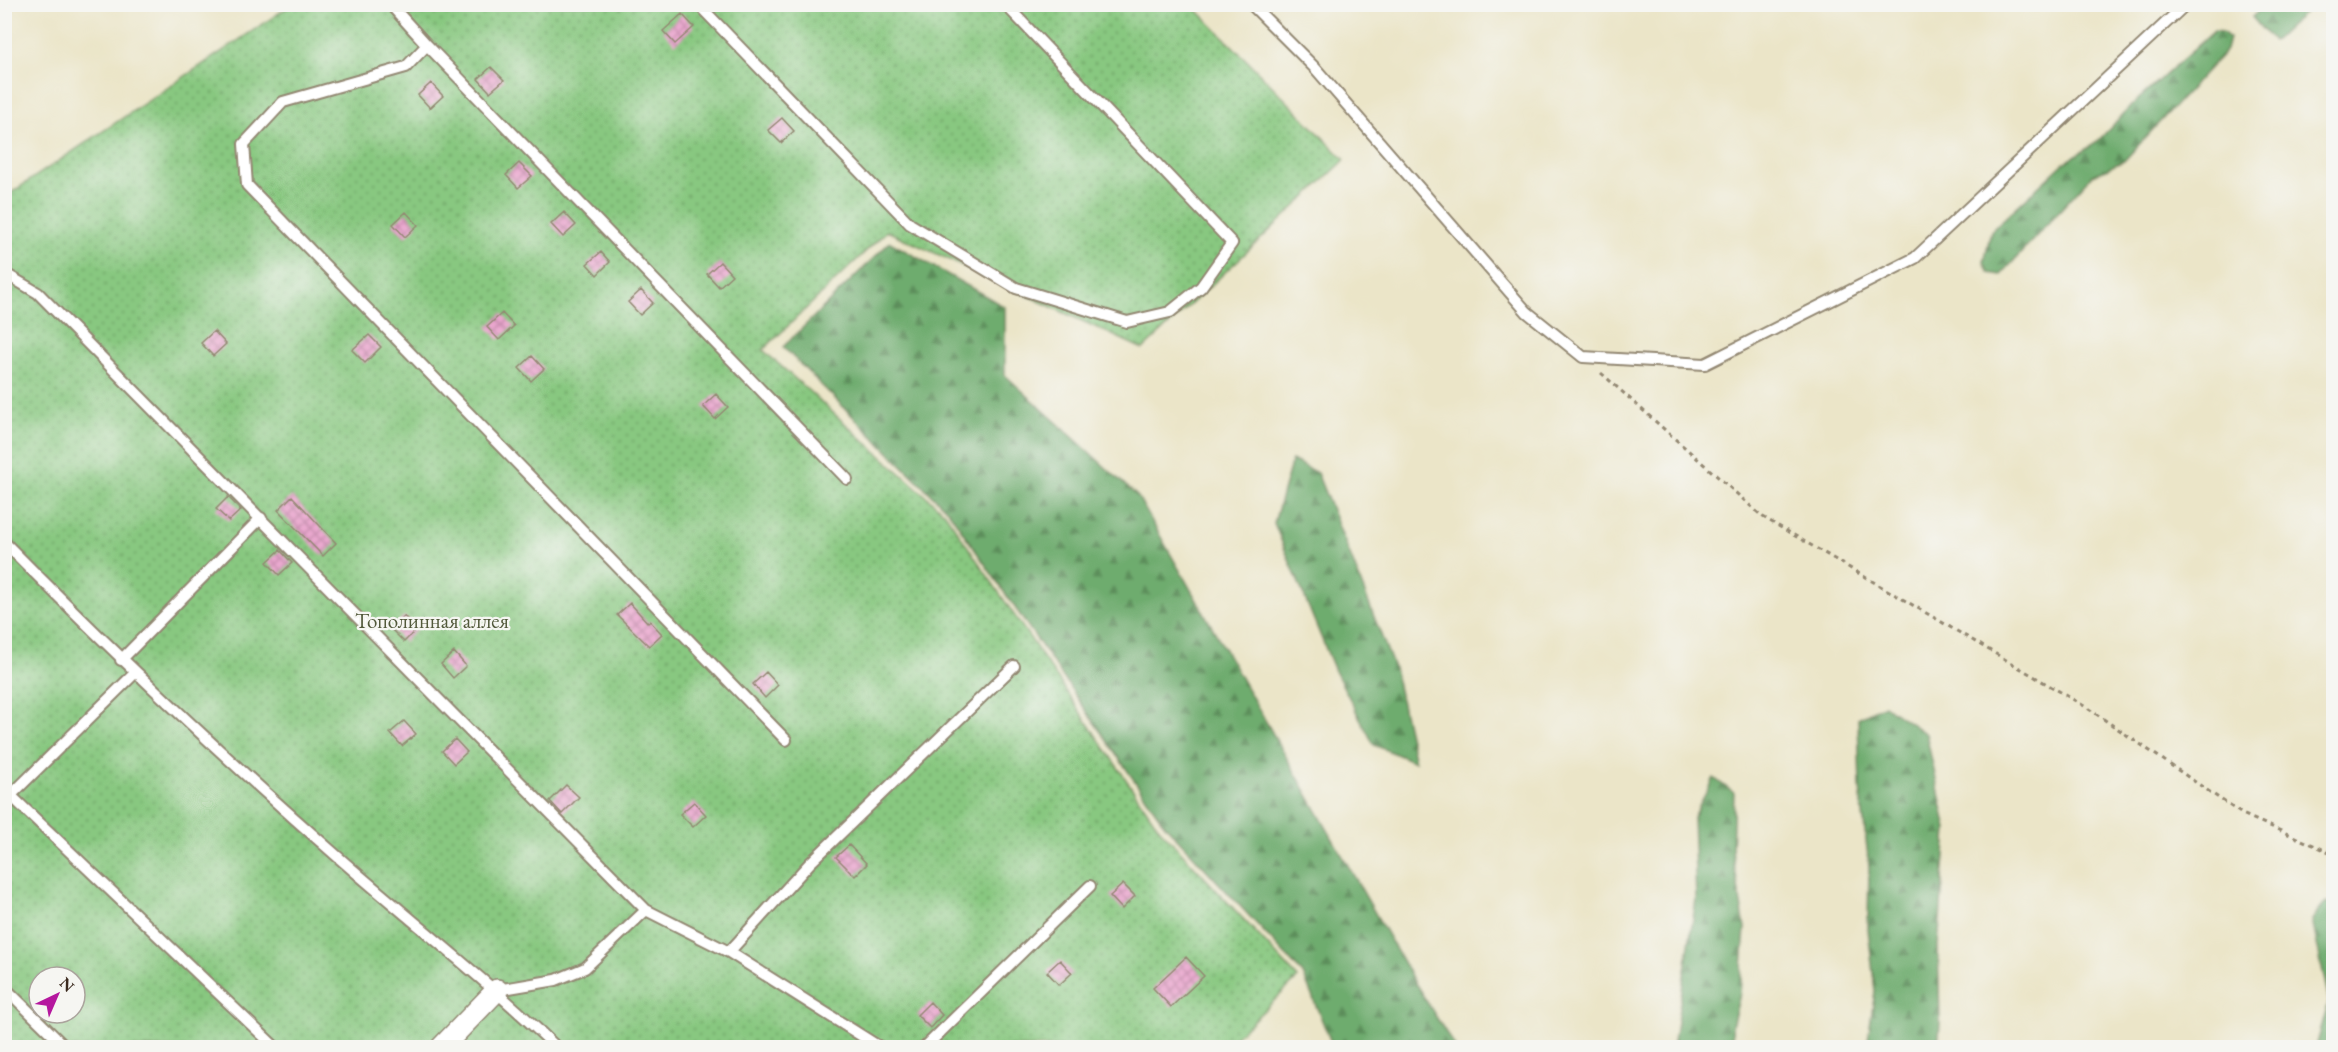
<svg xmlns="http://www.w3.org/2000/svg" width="2338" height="1052" font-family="'EB Garamond',serif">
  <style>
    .forest { fill: url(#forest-firs); stroke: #546b46; stroke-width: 1.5 }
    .park { fill: url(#park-dots); stroke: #62794f; stroke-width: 1.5; fill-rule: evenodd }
    .building { fill: url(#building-cross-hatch) }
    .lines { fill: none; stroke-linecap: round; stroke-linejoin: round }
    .lane-casing { stroke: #938873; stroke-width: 14 }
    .street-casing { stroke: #938873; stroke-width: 24 }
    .path { stroke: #938873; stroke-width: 3; stroke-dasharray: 4.5 4.5; stroke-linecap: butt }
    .lane { stroke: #fff; stroke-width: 10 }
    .street { stroke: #fff; stroke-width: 21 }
    .labels { text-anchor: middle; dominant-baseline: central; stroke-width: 4.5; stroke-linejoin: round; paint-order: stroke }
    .park-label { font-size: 21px; fill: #52593b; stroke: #f6f6f2 }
  </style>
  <defs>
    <pattern id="forest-firs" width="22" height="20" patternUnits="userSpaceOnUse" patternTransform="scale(1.5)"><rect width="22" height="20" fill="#6eac6e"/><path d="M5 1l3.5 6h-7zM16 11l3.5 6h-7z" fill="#5c8c5a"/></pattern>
    <pattern id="park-dots" width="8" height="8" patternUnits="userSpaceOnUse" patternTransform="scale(1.5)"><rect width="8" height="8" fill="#88c880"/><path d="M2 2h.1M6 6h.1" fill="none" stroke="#70a368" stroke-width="1.8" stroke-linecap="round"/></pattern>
    <pattern id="building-cross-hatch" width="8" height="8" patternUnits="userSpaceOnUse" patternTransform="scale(1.5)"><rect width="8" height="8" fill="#eaa6ce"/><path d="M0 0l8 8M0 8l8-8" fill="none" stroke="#bf87a7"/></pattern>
  </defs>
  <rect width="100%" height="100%" fill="#f6f6f2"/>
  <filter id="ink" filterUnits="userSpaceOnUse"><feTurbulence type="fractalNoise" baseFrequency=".0167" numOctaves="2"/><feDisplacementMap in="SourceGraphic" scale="12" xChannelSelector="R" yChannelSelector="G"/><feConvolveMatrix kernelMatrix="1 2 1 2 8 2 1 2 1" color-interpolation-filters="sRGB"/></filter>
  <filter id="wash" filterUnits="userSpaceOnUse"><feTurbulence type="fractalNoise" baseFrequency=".008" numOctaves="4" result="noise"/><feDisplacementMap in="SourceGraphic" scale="24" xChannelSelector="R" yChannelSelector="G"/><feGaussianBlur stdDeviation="1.35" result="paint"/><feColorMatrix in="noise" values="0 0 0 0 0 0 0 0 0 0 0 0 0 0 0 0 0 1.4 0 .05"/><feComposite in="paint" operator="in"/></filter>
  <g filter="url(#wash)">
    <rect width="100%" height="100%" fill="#ebe5c8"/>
    <path class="forest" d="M2265 5V4L2312 5 2273 42 2252 17Z
      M2214 31 2223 32 2229 38 2226 50 2124 161 2092 175 2001 275 1989 273 1984 262 1991 231 2065 162 2096 143 2132 105Z
      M890 242 1005 307V375L1138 497 1415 983 1455 1047H1333L1303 974 1165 825 949 512 783 347Z
      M1292 460 1317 473 1343 537 1394 668 1415 762 1374 745 1335 671 1274 523Z
      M1884 705 1926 734 1947 829 1938 946 1940 1023 1938 1047H1867L1875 991 1868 929 1869 866 1860 788 1858 718Z
      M1714 778 1734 793 1732 851 1745 928 1740 994 1732 1026 1733 1047H1673L1696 899 1693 817Z
      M2326 902 2333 904V1047H2316L2329 1001 2312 920Z"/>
    <path class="park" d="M291 5H1192L1345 160 1143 349 887 231 763 350 945 513 1159 828 1298 978 1225 1047 5 1048V197ZM39 977H75V1013H39Z"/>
    <g id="blocks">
      <path class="building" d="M682 14 694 27 675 44 663 31Z
        M491 67 504 80 490 92 478 79Z
        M431 83 443 96 430 108 418 95Z
        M782 118 794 131 781 143 768 130Z
        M519 163 532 176 518 188 506 175Z
        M406 212 418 225 405 237 393 224Z
        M564 212 576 225 563 237 551 224Z
        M601 252 610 262 597 275 587 264Z
        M720 262 732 275 719 287 707 274Z
        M641 290 653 303 640 315 628 302Z
        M502 313 514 326 499 340 487 327Z
        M214 331 226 344 213 356 201 343Z
        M369 335 381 347 365 363 352 350Z
        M532 356 544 369 531 381 519 368Z
        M716 394 728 407 715 419 703 406Z
        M292 496 336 543 323 556 278 510Z
        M228 497 241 510 229 521 216 509Z
        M280 550 292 563 279 575 267 562Z
        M630 603 648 623 650 621 662 634 649 646 617 615Z
        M404 616 417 629 404 642 391 629Z
        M454 652 466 666 453 678 441 664Z
        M766 672 778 685 765 698 753 684Z
        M404 721 416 734 402 746 390 733Z
        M455 739 467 752 454 764 442 751Z
        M566 785 579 797 562 814 550 801Z
        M694 802 706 815 693 827 680 814Z
        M849 845 867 864 855 876 836 857Z
        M1123 884 1135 896 1122 909 1110 896Z
        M1186 957 1204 976 1171 1007 1153 988Z
        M1060 960 1072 973 1059 985 1047 972Z
        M930 1002 942 1015 930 1028 917 1015Z"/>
    </g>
  </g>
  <g filter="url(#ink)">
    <use href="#blocks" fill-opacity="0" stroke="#938873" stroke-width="1.5"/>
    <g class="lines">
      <g class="lane-casing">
        <path id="lane" d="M390 4 427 45
          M698 4 910 224 1016 288 1127 322 1170 312 1201 287 1232 243 1005 4
          M1251 4 1315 68 1527 312 1583 357 1705 364 1915 258 2186 4
          M4 273 38 293 646 910 729 952 881 1048
          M4 542C112 651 222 756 338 857 411 921 487 980 557 1048
          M121 660 261 518
          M786 740 247 185 244 144 283 102 406 67 427 45 847 479
          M4 789 276 1048
          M4 802 135 673
          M729 952 810 863 1014 666
          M4 987 66 1048
          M497 990 556 980 585 968 646 910
          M924 1048 1090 886"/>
      </g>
      <g class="street-casing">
        <path id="street" d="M441 1048 497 990"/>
      </g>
      <path class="path" d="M1601 373 1763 517 2086 707 2242 814 2334 854"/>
      <use href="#lane" class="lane"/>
      <use href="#street" class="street"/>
    </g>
  </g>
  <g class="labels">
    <g class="park-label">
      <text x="432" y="620">Тополинная аллея</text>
    </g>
  </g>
  <rect width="2338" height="1052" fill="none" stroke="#f6f6f2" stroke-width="24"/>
  <g transform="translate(57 995) rotate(44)"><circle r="28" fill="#f6f6f2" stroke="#aba49d" stroke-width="1.5"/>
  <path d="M0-4.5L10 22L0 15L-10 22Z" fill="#b5179e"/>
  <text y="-9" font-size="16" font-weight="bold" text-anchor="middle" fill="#3b2a1e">N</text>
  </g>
</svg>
